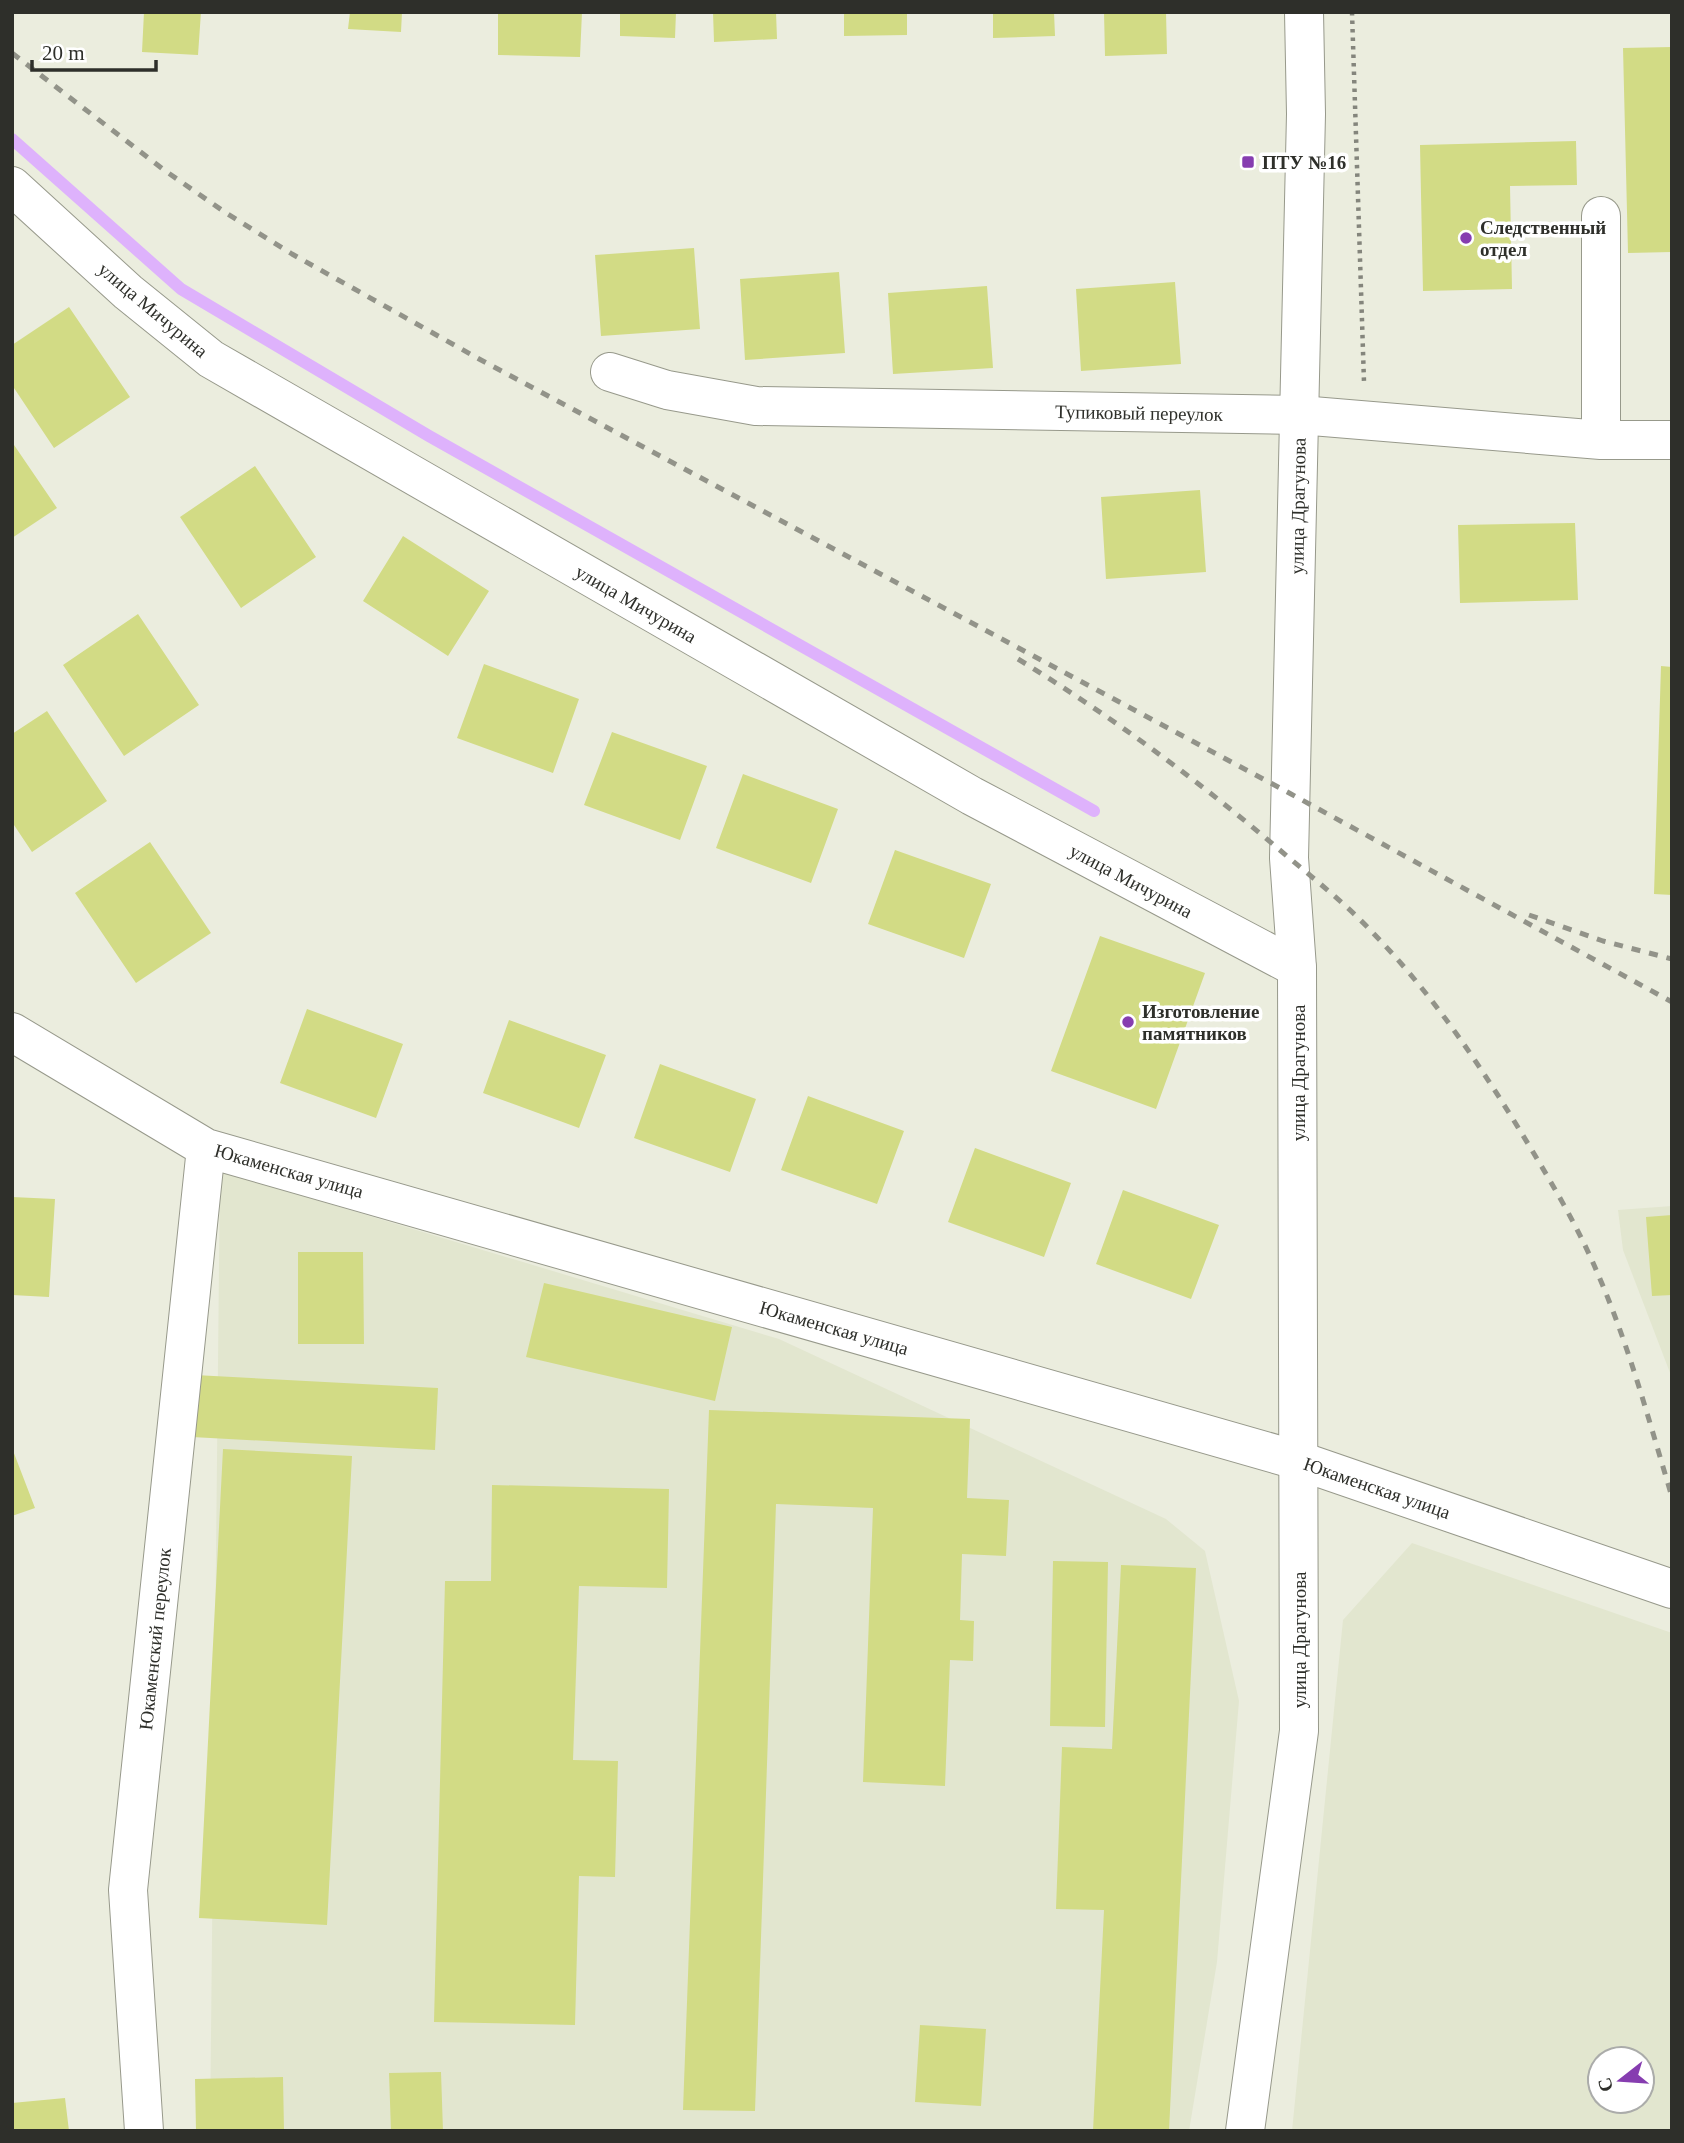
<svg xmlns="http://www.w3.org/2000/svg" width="1684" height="2143" font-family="Georgia,serif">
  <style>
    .built { fill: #e2e6cf; fill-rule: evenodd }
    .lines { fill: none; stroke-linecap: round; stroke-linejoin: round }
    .stream { stroke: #deb2fc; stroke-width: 12 }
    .building { fill: #d2db85 }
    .minor-casing { stroke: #97998b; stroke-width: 40 }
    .major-casing { stroke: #97998b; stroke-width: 40 }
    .path { stroke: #84857c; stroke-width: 4.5; stroke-dasharray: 3.5 5; stroke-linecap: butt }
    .minor { stroke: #fff; stroke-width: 38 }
    .major { stroke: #fff; stroke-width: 38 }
    .rail { stroke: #929389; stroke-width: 5; stroke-dasharray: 9 9; stroke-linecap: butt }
    .poi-dot { fill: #863db0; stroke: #fff; stroke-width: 2.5 }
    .labels { text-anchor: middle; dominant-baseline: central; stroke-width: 7; stroke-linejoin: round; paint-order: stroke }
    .poi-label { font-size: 19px; font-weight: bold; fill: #2e2f2a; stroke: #fff; text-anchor: start }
    .street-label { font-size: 19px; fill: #2e2f2a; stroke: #fff }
  </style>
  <rect width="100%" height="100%" fill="#ebedde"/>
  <path class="built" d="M220 1171 779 1339 1166 1519 1205 1551 1239 1701 1217 1962 1189 2131H210Z
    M1672 1206V1378L1623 1250 1618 1210Z
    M1412 1543 1672 1633V2131H1292L1343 1620ZM1600 2059H1642V2101H1600Z"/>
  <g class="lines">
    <path class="stream" d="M12 139 181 289 429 436 1094 811"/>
  </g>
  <path class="building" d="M144 12H201L198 55 142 52Z
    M350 12H402L401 32 348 29Z
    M498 12H582L580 57 498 55Z
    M620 12H676L675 38 620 36Z
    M713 12H776L777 39 714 42Z
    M844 12H907V35L844 36Z
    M993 12H1054L1055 36 993 38Z
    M1104 12H1166L1167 54 1105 56Z
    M1672 47V252L1628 253 1623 48Z
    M1576 141 1577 185 1510 186 1512 289 1423 291 1420 145Z
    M694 248 700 329 601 336 595 255Z
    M839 272 845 353 745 360 740 279Z
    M1175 282 1181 364 1081 371 1076 289Z
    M987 286 993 368 893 374 888 293Z
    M69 307 130 397 54 448 12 385V345Z
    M12 442 57 508 12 538Z
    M255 466 316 557 241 608 180 517Z
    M1200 490 1206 572 1106 579 1101 497Z
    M1575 523 1578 600 1460 603 1458 525Z
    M403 536 489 591 448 656 363 601Z
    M138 614 199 705 124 756 63 665Z
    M484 664 579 699 553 773 457 738Z
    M1661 666 1672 667V895L1654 894Z
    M47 711 107 801 32 852 12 822V734Z
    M612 732 707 766 680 840 584 805Z
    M743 774 838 809 811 883 716 848Z
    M150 842 211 933 136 983 75 893Z
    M895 850 991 884 964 958 868 924Z
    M1100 936 1205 973 1156 1109 1051 1071Z
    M307 1009 403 1044 376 1118 280 1083Z
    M509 1020 606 1055 579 1128 483 1093Z
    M660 1064 756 1099 730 1172 634 1138Z
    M808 1096 904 1131 877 1204 781 1170Z
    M975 1148 1071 1183 1044 1257 948 1222Z
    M1123 1190 1219 1225 1191 1299 1096 1264Z
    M12 1197 55 1199 49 1297 12 1295Z
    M1672 1215V1295L1652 1296 1646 1217Z
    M298 1252H363L364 1344H298Z
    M544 1283 732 1327 715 1401 526 1357Z
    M195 1375 438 1388 435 1450 192 1437Z
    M709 1410 970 1419 967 1498 1009 1500 1006 1556 962 1554 960 1620 974 1621 973 1661 950 1660 945 1786 863 1782 873 1508 776 1504 755 2111 683 2110Z
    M12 1448 35 1508 12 1516Z
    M223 1449 352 1456 327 1925 199 1918Z
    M492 1485 669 1489 667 1588 579 1586 573 1760 618 1761 615 1877 579 1876 575 2025 434 2022 445 1581H491Z
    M1053 1561 1108 1562 1105 1727 1050 1726Z
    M1121 1565 1196 1568 1169 2131H1093L1104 1910 1056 1909 1062 1747 1112 1749Z
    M920 2025 986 2029 981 2106 915 2102Z
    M441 2072 443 2131H391L389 2073Z
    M283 2077 284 2131H196L195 2079Z
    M65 2098 69 2131H12V2103Z"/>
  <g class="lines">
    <g class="minor-casing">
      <path id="minor" d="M12 186 128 292 211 359 972 796 1297 968
        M1601 216V440
        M610 372 667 390 756 406 1300 415 1601 440H1672
        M12 1032 206 1148 1300 1461 1672 1589
        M144 2131 128 1890 206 1148"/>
    </g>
    <g class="major-casing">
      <path id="major" d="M1245 2131 1299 1731 1297 968 1289 858 1306 114 1304 12"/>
    </g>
    <path class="path" d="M1352 12 1364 382"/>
    <use href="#minor" class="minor"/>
    <use href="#major" class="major"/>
    <path class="rail" d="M12 53 164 170 226 213 292 254 481 360 1291 794 1672 1002
      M1018 659C1114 718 1203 784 1288 857 1318 882 1348 906 1374 934 1436 998 1484 1071 1530 1147 1554 1187 1579 1229 1597 1272 1629 1345 1649 1421 1672 1497
      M1529 915 1603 941 1672 959"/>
  </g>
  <g class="poi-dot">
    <rect x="1241" y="155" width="14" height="14" rx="3.5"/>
    <circle cx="1466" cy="238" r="7"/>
    <circle cx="1128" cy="1022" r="7"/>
  </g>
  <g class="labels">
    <g class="poi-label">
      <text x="1262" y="162">ПТУ №16</text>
      <text x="1480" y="227">Следственный<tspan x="1480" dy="22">отдел</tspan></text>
      <text x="1142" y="1011">Изготовление<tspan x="1142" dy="22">памятников</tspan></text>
    </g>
    <g class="street-label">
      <text transform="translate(153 310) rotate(40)">улица Мичурина</text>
      <text transform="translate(1139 413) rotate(1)">Тупиковый переулок</text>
      <text transform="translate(1298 506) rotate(-89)">улица Драгунова</text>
      <text transform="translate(636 604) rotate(30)">улица Мичурина</text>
      <text transform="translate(1131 881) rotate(28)">улица Мичурина</text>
      <text transform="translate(1298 1073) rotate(-90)">улица Драгунова</text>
      <text transform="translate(289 1171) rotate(16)">Юкаменская улица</text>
      <text transform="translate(834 1328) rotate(16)">Юкаменская улица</text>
      <text transform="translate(1377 1488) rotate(19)">Юкаменская улица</text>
      <text transform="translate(155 1639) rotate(-84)">Юкаменский переулок</text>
      <text transform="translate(1299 1640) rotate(-90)">улица Драгунова</text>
    </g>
  </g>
  <rect width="1684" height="2143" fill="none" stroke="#2e2f2a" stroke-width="28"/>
  <g transform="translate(1621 2080) rotate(253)"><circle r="33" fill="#ffffff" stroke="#abacaa" stroke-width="2"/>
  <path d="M0-5L12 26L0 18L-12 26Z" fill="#863db0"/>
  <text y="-10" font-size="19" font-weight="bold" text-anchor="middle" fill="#2e2f2a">С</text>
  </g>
  <path d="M32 60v10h124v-10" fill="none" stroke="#2e2f2a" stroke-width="3.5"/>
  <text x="42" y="60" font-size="21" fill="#2e2f2a" stroke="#ffffff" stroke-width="5" paint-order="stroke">20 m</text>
</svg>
